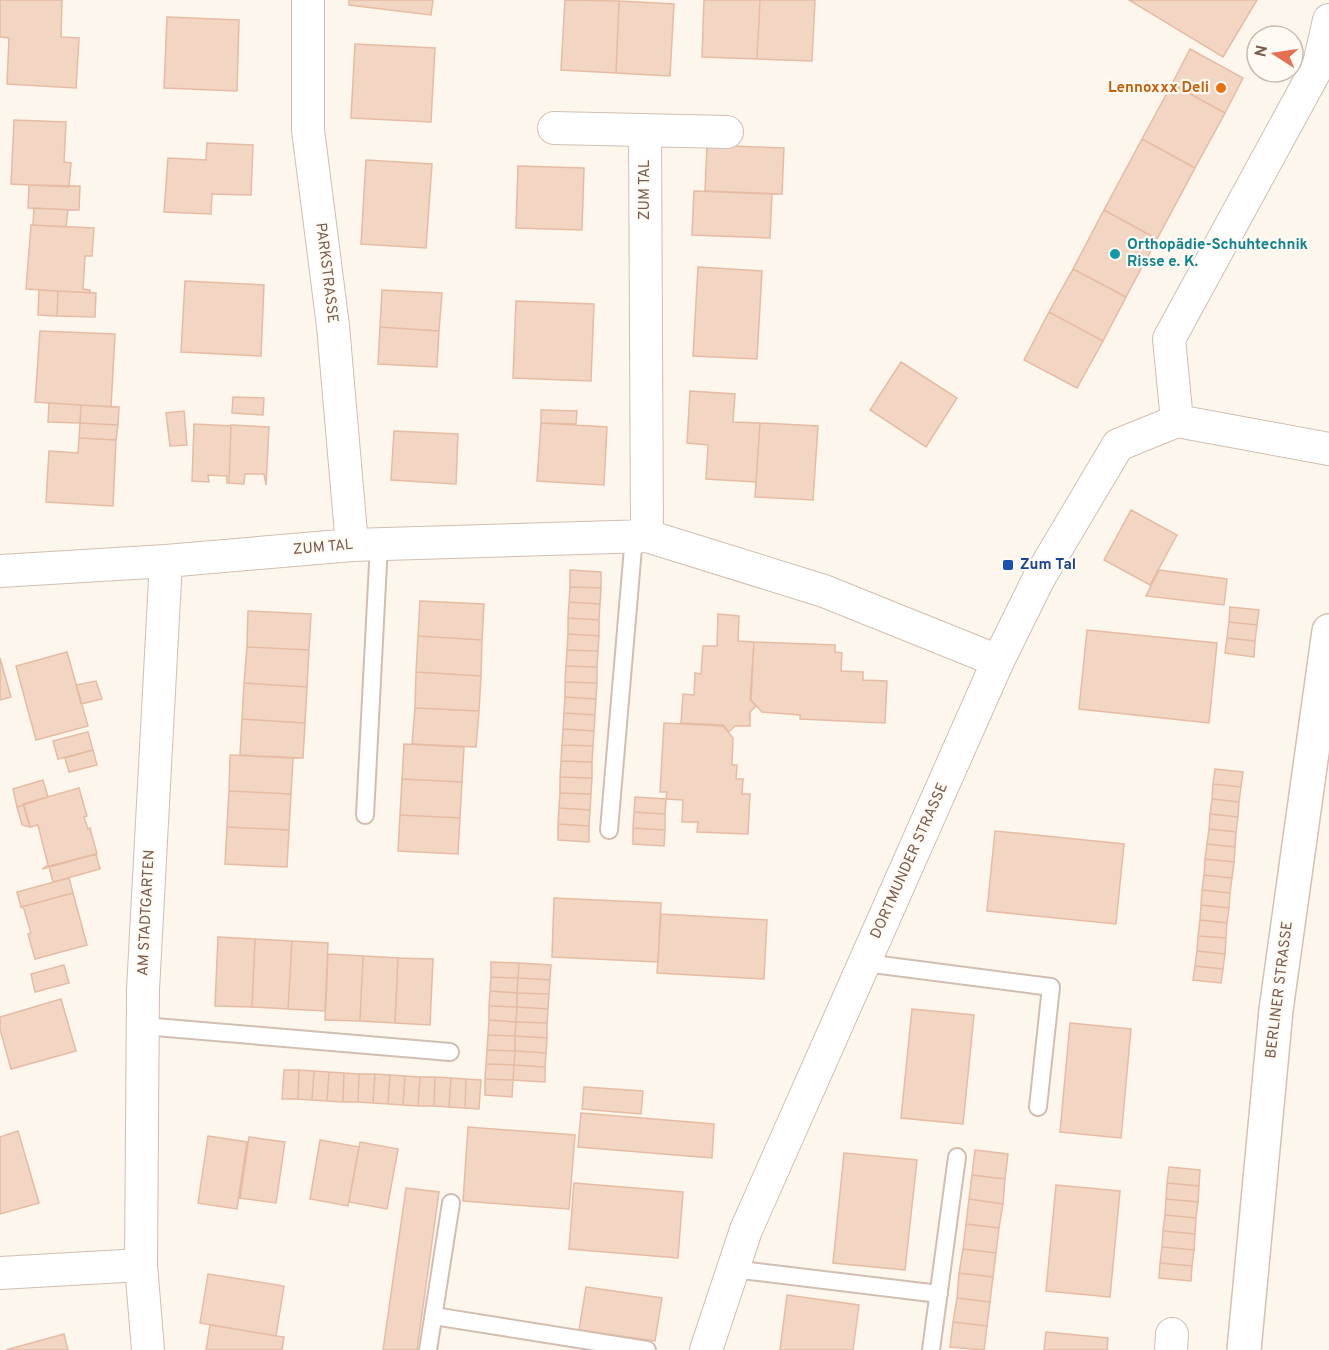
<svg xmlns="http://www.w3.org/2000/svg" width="1329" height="1350" font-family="Overpass,sans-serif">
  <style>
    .building { fill: #f3d5c3; stroke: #e6bba3; stroke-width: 1.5 }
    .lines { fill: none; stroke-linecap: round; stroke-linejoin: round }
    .lane-casing { stroke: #d1beb0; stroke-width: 20 }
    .street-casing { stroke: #d1beb0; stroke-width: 34 }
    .secondary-casing { stroke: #d6c0b0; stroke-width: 36 }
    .lane { stroke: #fff; stroke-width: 16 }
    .street { stroke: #fff; stroke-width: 32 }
    .secondary { stroke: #fff; stroke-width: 33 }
    .food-dot { fill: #e8710a; stroke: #fffaf3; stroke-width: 2 }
    .culture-dot { fill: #0f9aa8; stroke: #fffaf3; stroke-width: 2 }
    .transit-dot { fill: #1a4fb4; stroke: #fffaf3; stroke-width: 2 }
    .labels { text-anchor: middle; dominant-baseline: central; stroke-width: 4.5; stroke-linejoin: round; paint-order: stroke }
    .food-label { font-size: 15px; font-weight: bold; fill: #c56008; stroke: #fffaf3; text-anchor: end }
    .street-label { font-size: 15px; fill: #7a5c4d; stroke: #fffaf3 }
    .culture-label { font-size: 15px; font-weight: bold; fill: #0d838f; stroke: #fffaf3; text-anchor: start }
    .transit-label { font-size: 15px; font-weight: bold; fill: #164399; stroke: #fffaf3; text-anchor: start }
  </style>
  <rect width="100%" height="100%" fill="#fdf6ec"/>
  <path class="building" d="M0 0H62L61 37 79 38 76 88 7 84 9 38 0 37Z
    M349 0H433L431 15 349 5Z
    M565 0 619 1 616 73 561 70Z
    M704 0H760L757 59 702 57Z
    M760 0H815L812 61 757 59Z
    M1129 0H1257L1223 57Z
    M619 1 674 4 670 76 616 73Z
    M167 17 239 20 237 91 164 88Z
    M355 44 435 48 431 122 351 118Z
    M1190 49 1243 78 1225 113 1172 84Z
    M1172 84 1225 113 1195 168 1142 139Z
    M14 120 66 122 64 162 71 163 69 187 11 184Z
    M1142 139 1195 168 1157 239 1104 210Z
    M207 143 253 145 251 195 212 194 211 214 164 212 168 158 206 160Z
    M707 145 784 148 782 194 705 191Z
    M366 160 432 164 426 248 361 244Z
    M518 166 584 168 582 230 516 228Z
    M29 185 80 186 79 210 28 208Z
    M694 191 772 194 770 238 692 235Z
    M34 208 68 210 66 227 33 225Z
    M1104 210 1157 239 1126 297 1073 269Z
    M31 225 94 228 92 256H85L83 289 90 290V293L26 289Z
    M698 267 762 271 757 359 693 356Z
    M1073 269 1126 297 1103 341 1049 312Z
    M185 281 264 285 261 356 181 352Z
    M39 290 58 291 57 316 38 315Z
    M382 290 442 293 439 331 380 327Z
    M58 291 96 293 95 317 57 316Z
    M516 301 594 304 591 381 513 378Z
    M1049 312 1103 341 1077 388 1024 360Z
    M380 327 439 331 437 367 378 364Z
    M40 331 115 334 111 407 35 402Z
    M901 362 957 398 926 447 870 410Z
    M690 391 735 394 733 422 760 423 756 482 706 479 708 445 687 443Z
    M233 397 264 398 263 415 232 413Z
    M49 403 81 405 80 423 48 422Z
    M81 405 119 407 118 425 80 423Z
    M541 410 577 411 576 424 541 423Z
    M184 411 187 445 170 446 166 413Z
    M80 423 118 425 116 440 79 438Z
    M541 423 607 427 604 485 537 481Z
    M760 423 818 426 813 500 755 497Z
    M194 424 231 426 229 483H227V476L208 475 209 482 192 481Z
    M231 425 269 427 266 485 264 474H245L244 484 229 483Z
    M394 431 458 434 456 484 391 480Z
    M79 438 116 440 113 506 46 502 49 451 78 453Z
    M1131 510 1177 535 1150 585 1104 560Z
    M570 570 601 572V588L570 587Z
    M1159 570 1227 579 1224 605 1146 596Z
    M570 587 601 588 600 604 569 602Z
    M420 601 484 604 482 640 418 636Z
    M569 602 600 604 599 620 568 618Z
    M1230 607 1259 610 1257 625 1229 622Z
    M248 611 311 614 309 650 247 647Z
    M718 614 739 616 738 641 754 642 750 700 756 706 750 712V726H735L729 732 723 725 681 723 683 694 694 695 695 673 701 674 703 646H717Z
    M568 618 599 620V636L568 634Z
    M1229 622 1257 625 1255 641 1227 638Z
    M1087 630 1217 643 1209 723 1079 709Z
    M568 634 599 636 598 651 567 650Z
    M418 636 482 640 481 676 416 672Z
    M1227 638 1255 641 1254 657 1225 653Z
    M754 642 835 645V652L842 653 841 671 863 672V680L887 681 885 723 800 719V715L762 712 751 700Z
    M247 647 309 650 307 687 244 683Z
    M567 650 598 651 597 667 566 666Z
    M67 652 88 726 36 740 16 666Z
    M0 658 11 697 0 700Z
    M566 666 597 667V683L565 682Z
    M416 672 481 676 479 711 415 708Z
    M96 681 102 699 81 704 76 685Z
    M565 682 597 683 596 699 565 697Z
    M244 683 307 687 305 723 242 719Z
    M565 697 596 699 595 715 564 713Z
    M415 708 479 711 476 747 412 744Z
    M564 713 595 715 594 731 563 729Z
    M242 719 305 723 303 758 240 755Z
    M664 723 723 726 733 738 732 765H737L736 779H743L742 794H750L748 834 697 832 698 822H682L683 800 666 799 667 792H660Z
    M563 729 594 731 593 746 562 745Z
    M88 732 93 750 58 759 53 741Z
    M404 744 464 747 462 782 402 779Z
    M562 745 593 746 592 762 561 761Z
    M93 750 97 765 69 772 65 758Z
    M230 755 293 758 291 794 229 791Z
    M561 761 592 762V778L560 777Z
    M1215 769 1243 772 1241 787 1213 784Z
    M560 777 592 778 591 794 560 793Z
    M402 779 462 782 460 818 400 815Z
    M43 780 48 797 17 807 13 789Z
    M1213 784 1241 787 1239 802 1212 799Z
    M79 788 87 816 84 817 88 829 90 828 97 854 42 869 48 865 38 825 30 827 23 804Z
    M229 791 291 794 289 830 227 827Z
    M560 793 591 794 590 810 559 808Z
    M635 797 666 799 665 814 634 812Z
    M1212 799 1239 802 1238 817 1210 814Z
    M24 805 30 827 22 825 17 807Z
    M559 808 590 810 589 826 558 824Z
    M634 812 665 814V830L633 828Z
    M1210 814 1238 817 1236 832 1209 829Z
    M400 815 460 818 458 854 398 851Z
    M558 824 589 826V842L558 840Z
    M227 827 289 830 287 867 225 864Z
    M633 828 665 830 664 846 633 844Z
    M1209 829 1236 832 1235 847 1207 844Z
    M995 831 1124 844 1116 924 987 911Z
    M1207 844 1235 847 1234 862 1205 859Z
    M96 854 100 869 53 882 49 866Z
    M1205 859 1234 862 1232 878 1204 875Z
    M1204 875 1232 878 1230 893 1202 890Z
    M69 878 73 893 21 907 17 892Z
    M1202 890 1230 893 1229 908 1201 905Z
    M73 893 87 945 35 959 28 934 31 933 24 909 21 907Z
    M554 898 661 903 658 962 552 957Z
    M1201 905 1229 908 1227 923 1200 920Z
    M661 914 767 920 764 979 657 973Z
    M1200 920 1227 923 1226 938 1198 936Z
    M1198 936 1226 938 1225 954 1197 951Z
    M218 937 255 939 252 1007 215 1006Z
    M255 939 292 941 288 1009 252 1007Z
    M292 941 328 943 325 1011 288 1009Z
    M1197 951 1225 954 1223 969 1195 966Z
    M328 954 363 956 360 1021 325 1020Z
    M363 956 398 958 395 1023 360 1021Z
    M398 958 433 959 430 1025 395 1023Z
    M491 962 519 963 518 978 491 977Z
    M519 963 551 965 550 980 518 978Z
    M64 965 69 983 35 992 31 974Z
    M1195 966 1223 969 1221 983 1193 980Z
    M491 977 518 978 517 993 490 991Z
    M518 978 550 980 549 994 517 993Z
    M490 991 517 993V1007L489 1006Z
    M517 993 549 994 548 1009 517 1007Z
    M61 999 76 1051 11 1069 0 1029V1017Z
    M489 1006 517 1007 516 1022 489 1020Z
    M517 1007 548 1009 547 1023 516 1022Z
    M912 1009 974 1015 963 1124 901 1118Z
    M489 1020 516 1022 515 1036 488 1035Z
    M516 1022 547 1023V1038L515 1036Z
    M1070 1023 1131 1029 1121 1138 1060 1132Z
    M488 1035 515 1036V1051L487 1050Z
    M515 1036 547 1038 546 1053 515 1051Z
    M487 1050 515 1051 514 1065 486 1064Z
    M515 1051 546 1053 545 1067 514 1065Z
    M486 1064 514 1065 513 1080 485 1079Z
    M514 1065 545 1067V1082L513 1080Z
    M284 1070H299L298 1099H282Z
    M299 1070 314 1071 312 1100 298 1099Z
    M314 1071 329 1072 327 1101 312 1100Z
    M329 1072 344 1073 343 1102 327 1101Z
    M344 1073 359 1074 358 1102H343Z
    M359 1074H375L373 1103 358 1102Z
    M375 1074 390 1075 388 1104 373 1103Z
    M390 1075 405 1076 403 1105 388 1104Z
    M405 1076 420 1077 418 1106 403 1105Z
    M420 1077H435L434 1106H418Z
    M435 1077 451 1078 449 1107 434 1106Z
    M451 1078 466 1079 465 1108 449 1107Z
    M466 1079 481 1080 479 1109 465 1108Z
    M485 1079 513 1080 512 1097 485 1095Z
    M584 1087 643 1091 641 1114 582 1109Z
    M581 1113 714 1124 712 1158 578 1147Z
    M468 1127 575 1135 569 1209 463 1201Z
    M18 1131 39 1203 0 1214V1137Z
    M208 1136 247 1142 237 1209 198 1203Z
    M249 1137 285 1142 276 1203 240 1198Z
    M320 1140 359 1147 348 1206 310 1199Z
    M360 1142 398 1149 387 1209 349 1202Z
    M975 1150 1008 1154 1005 1179 972 1175Z
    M844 1153 917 1160 905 1270 833 1263Z
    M1169 1167 1200 1170 1199 1186 1167 1183Z
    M972 1175 1005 1179 1003 1204 969 1199Z
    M574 1183 683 1192 678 1258 569 1249Z
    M1167 1183 1199 1186 1198 1202 1166 1199Z
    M1056 1185 1120 1191 1110 1297 1046 1291Z
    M406 1188 439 1192 417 1350H383Z
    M969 1199 1003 1204 999 1228 966 1224Z
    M1166 1199 1198 1202 1196 1218 1165 1215Z
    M1165 1215 1196 1218 1195 1234 1163 1231Z
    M966 1224 999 1228 996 1253 963 1249Z
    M1163 1231 1195 1234 1194 1250 1162 1247Z
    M1162 1247 1194 1250 1192 1266 1160 1263Z
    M963 1249 996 1253 993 1277 959 1273Z
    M1160 1263 1192 1266 1191 1281 1159 1278Z
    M959 1273 993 1277 990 1302 957 1298Z
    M208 1274 284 1286 276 1336 200 1323Z
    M586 1287 662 1298 655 1341 579 1330Z
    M787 1295 859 1305 853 1350H780Z
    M957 1298 990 1302 987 1326 953 1322Z
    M953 1322 987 1326 984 1350 950 1347Z
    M210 1325 284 1337 282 1350H206Z
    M1046 1332 1108 1338 1107 1350H1044Z
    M64 1334 68 1350H6Z"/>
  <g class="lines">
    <g class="lane-casing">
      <path id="lane" d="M365 815 379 544
        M609 830 634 536
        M865 963 1051 987 1038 1107
        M143 1026 450 1052
        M733 1269 939 1294
        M434 1316 647 1350
        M428 1350 451 1203
        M931 1350 957 1157"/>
    </g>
    <g class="street-casing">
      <path id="street" d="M308 0V130L333 326 352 545
        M554 128 727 132
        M645 132 647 536
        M1177 421 1169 339 1319 64 1329 20
        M0 571 166 561 352 545 647 536 824 591 998 661
        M0 1273 141 1265
        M148 1350 141 1265 143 990 166 561
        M706 1350 746 1230 998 661 1039 578 1118 445 1177 421 1329 449
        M1171 1350 1172 1334"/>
    </g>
    <g class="secondary-casing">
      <path id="secondary" d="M1244 1350 1276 1010 1329 631"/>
    </g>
    <use href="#lane" class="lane"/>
    <use href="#street" class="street"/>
    <use href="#secondary" class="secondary"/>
  </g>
  <circle class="food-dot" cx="1221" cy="88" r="6"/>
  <circle class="culture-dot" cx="1115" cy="254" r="6"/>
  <rect class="transit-dot" x="1002" y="559" width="12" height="12" rx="3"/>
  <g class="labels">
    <g class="food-label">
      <text x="1209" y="88">Lennoxxx Deli</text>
    </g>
    <g class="street-label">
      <text transform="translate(645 190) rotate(-90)">ZUM TAL</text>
      <text transform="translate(326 273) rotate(83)">PARKSTRASSE</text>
      <text transform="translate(323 548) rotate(-5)">ZUM TAL</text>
      <text transform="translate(910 861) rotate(-66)">DORTMUNDER STRASSE</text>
      <text transform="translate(147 913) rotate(-87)">AM STADTGARTEN</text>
      <text transform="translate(1280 990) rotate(-83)">BERLINER STRASSE</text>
    </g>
    <g class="culture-label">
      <text x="1127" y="245">Orthopädie-Schuhtechnik<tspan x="1127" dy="17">Risse e. K.</tspan></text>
    </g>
    <g class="transit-label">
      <text x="1020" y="565">Zum Tal</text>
    </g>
  </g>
  <g transform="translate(1275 54) rotate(282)"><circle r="28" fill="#fffaf3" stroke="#cabbb1" stroke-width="1.5"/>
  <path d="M0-4.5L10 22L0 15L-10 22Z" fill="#e76f51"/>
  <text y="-9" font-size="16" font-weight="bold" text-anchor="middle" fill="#7a5c4d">N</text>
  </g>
</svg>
